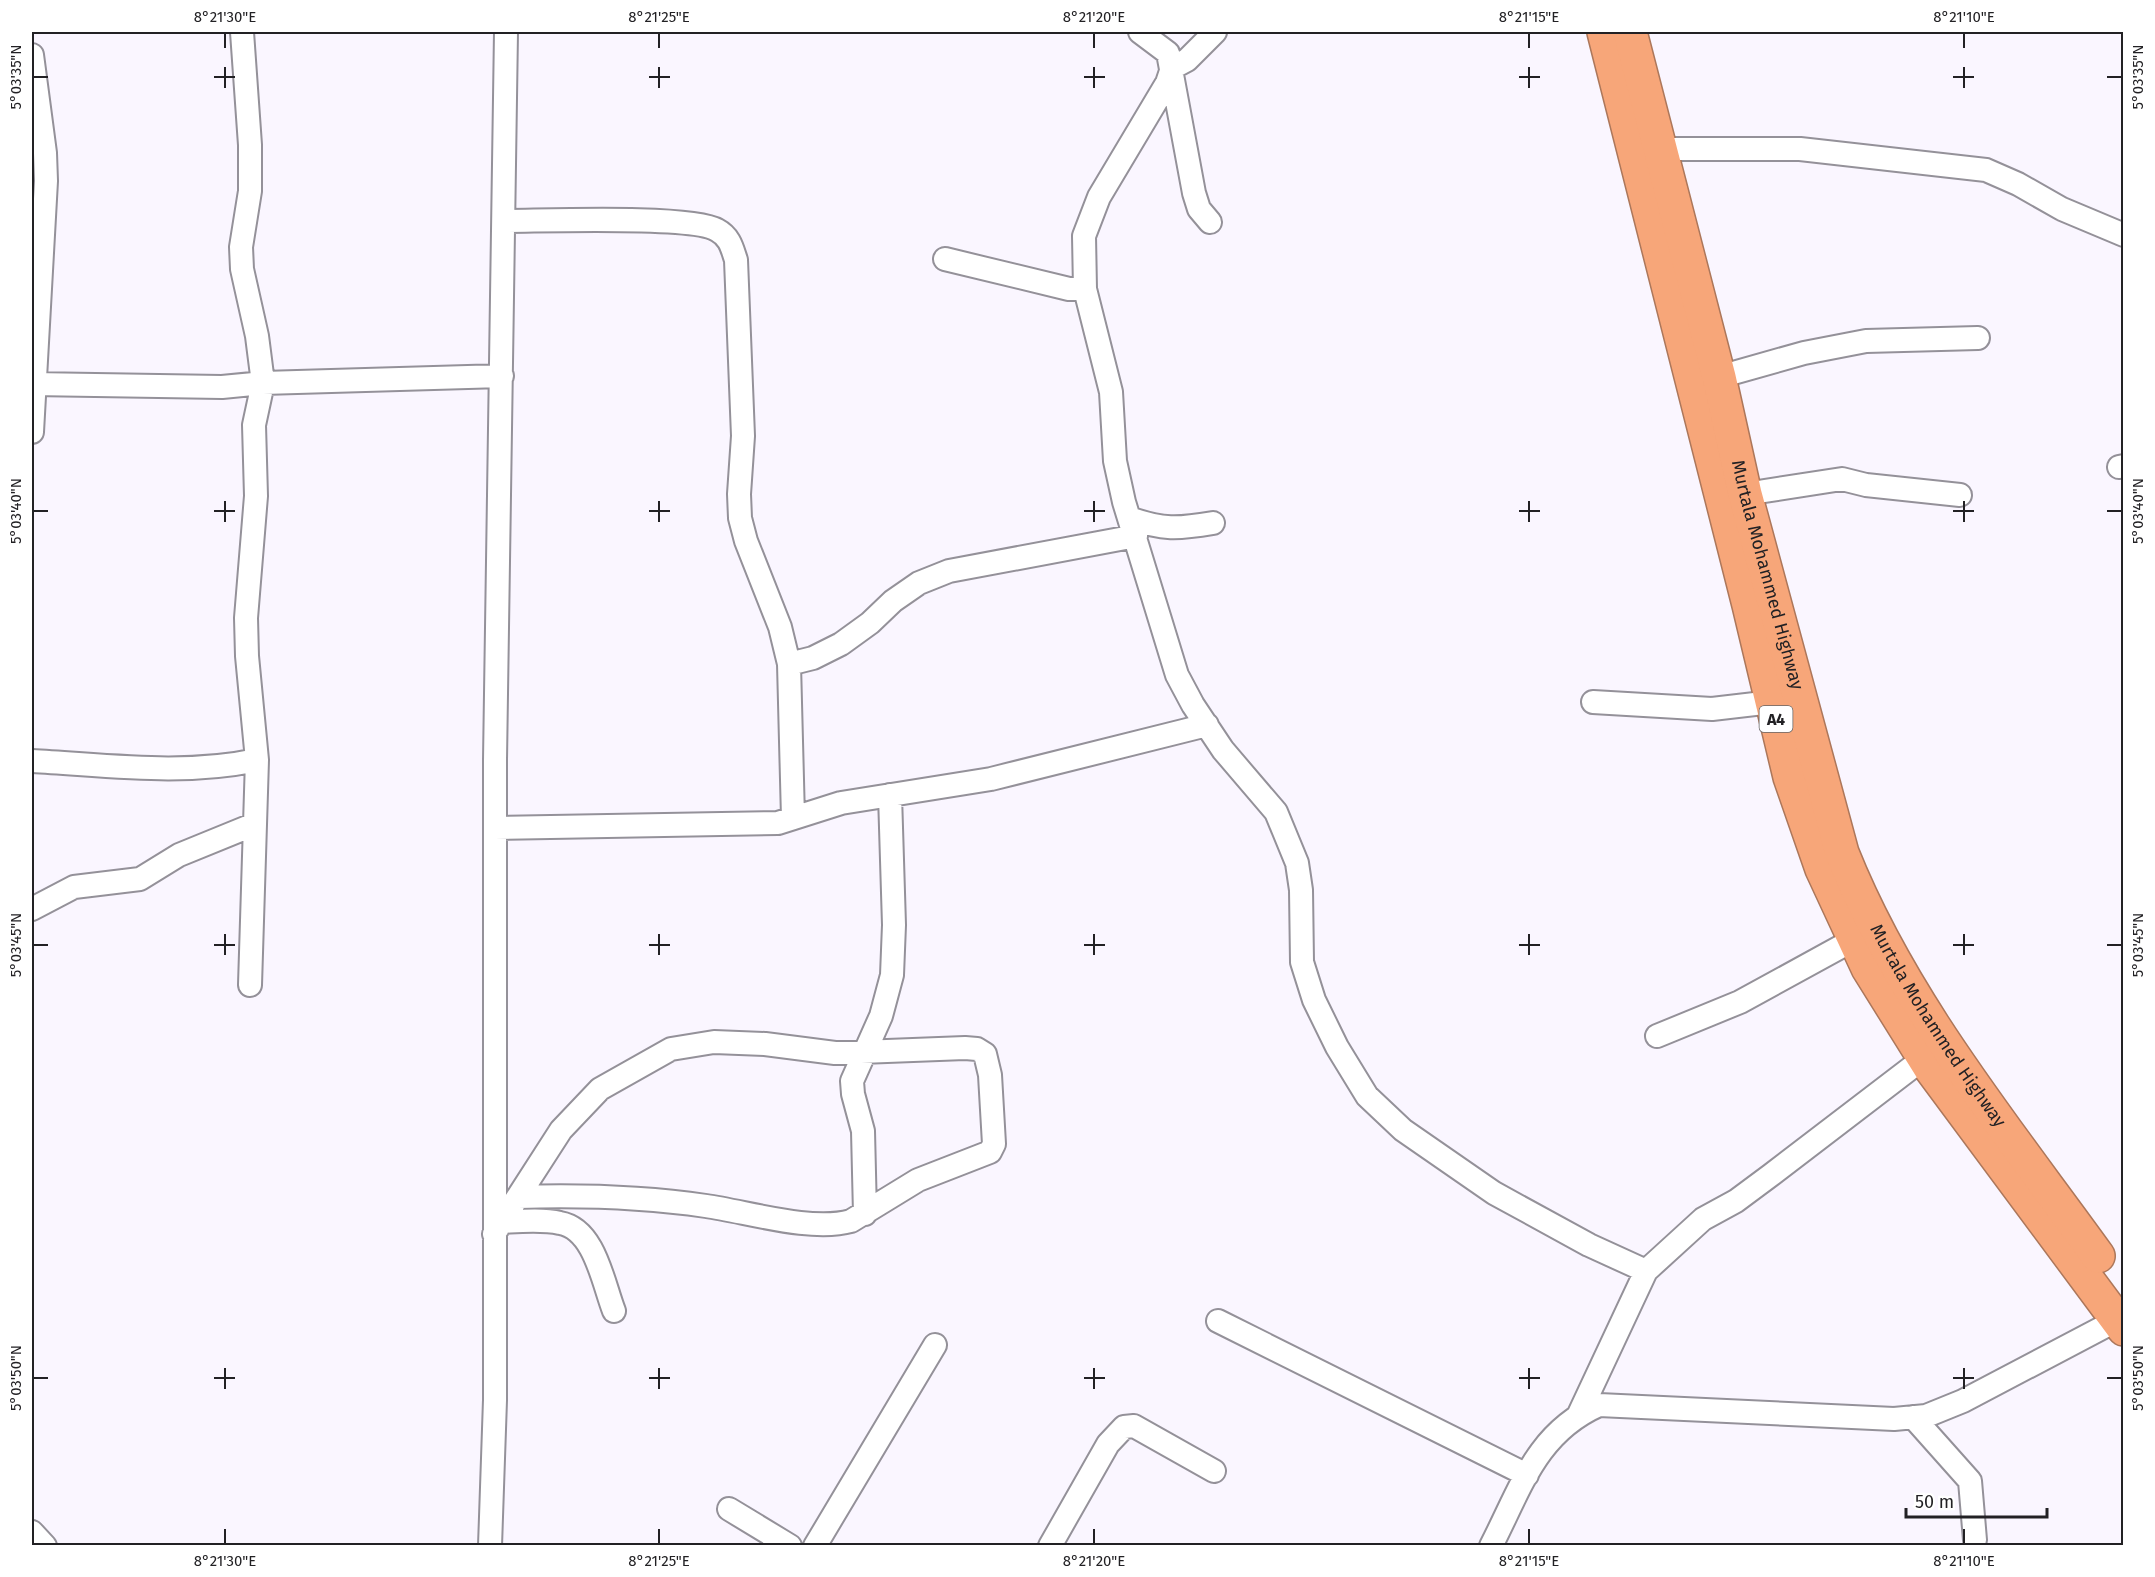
<svg xmlns="http://www.w3.org/2000/svg" width="2155" height="1577" font-family="'Fira Sans',sans-serif">
  <style>
    .lines { fill: none; stroke-linecap: round; stroke-linejoin: round }
    .minor-casing { stroke: #949199; stroke-width: 26 }
    .highway-casing { stroke: #ac775b; stroke-width: 36 }
    .minor { stroke: #fff; stroke-width: 22 }
    .highway { stroke: #f7a679; stroke-width: 33 }
    .ticks { fill: none; stroke: #222124; stroke-width: 2 }
    .labels { text-anchor: middle; dominant-baseline: central; stroke-width: 4.5; stroke-linejoin: round; paint-order: stroke }
    .shield { fill: #fff; stroke: #646466; stroke-width: 1.5 }
    .shield-label { font-size: 16px; font-weight: bold; fill: #222124 }
    .street-label { font-size: 18px; fill: #222124; stroke: #fff }
    .neatline { fill: none; stroke: #222124; stroke-width: 2 }
    .ticks-label { font-size: 15px; text-anchor: middle; fill: #222124 }
  </style>
  <rect width="100%" height="100%" fill="#faf6ff"/>
  <g class="lines">
    <g class="minor-casing">
      <path id="minor" d="M242 32 250 145V191L241 247 242 269 257 336 263 383 254 425 256 496 246 618 247 656 257 760 250 985
        M1140 32 1168 53 1194 193 1199 209 1210 222
        M32 55 45 153 46 181 32 432
        M1659 149H1800L1986 170 2018 184 2062 209 2124 235
        M505 221C543 221 692 215 717 230 730 237 732 248 736 260L743 436 739 494 740 518 746 541 780 627 789 664 793 818
        M945 259 1069 289H1085L1084 236 1099 197 1167 83 1172 68 1187 60 1215 32
        M1085 289 1111 392 1115 461 1124 502 1177 675 1193 705 1223 750 1276 812 1297 863 1301 890 1302 962 1314 1000 1337 1047 1367 1096 1403 1130 1494 1193 1589 1245 1646 1271
        M1719 377 1804 353 1866 341 1978 338
        M32 384 222 387 263 383 502 376
        M2119 467 2124 466
        M1745 494 1842 479 1866 485 1960 495
        M1129 518C1163 530 1178 529 1213 523
        M789 664 813 658 841 644 870 623 893 601 919 583 949 571 1136 536
        M1593 702 1712 709 1772 702
        M32 761C107 765 183 776 257 760
        M495 828 778 823 841 803 991 779 1207 725
        M32 909 74 887 140 879 179 855 255 824
        M1657 1036 1740 1002 1855 939
        M865 1214 863 1131 853 1094 852 1081 881 1016 892 975 894 925 890 795
        M503 1222C521 1221 542 1219 560 1223 595 1229 603 1283 614 1311
        M494 1234 561 1130 600 1089 671 1049 714 1042 765 1044 835 1053 965 1048 977 1049 985 1054 990 1075 994 1144 990 1152 918 1180 851 1221C811 1232 748 1212 706 1206 644 1197 581 1195 518 1197
        M1218 1321 1527 1475
        M1579 1414 1646 1271 1703 1219 1736 1201 1771 1175 1924 1058
        M1913 1417 1970 1481 1975 1540
        M729 1509 790 1546
        M32 1532 45 1546
        M490 1546 495 1400V760L506 32
        M815 1546 935 1345
        M1050 1546 1108 1444 1124 1427 1134 1426 1214 1471
        M1491 1546C1521 1488 1536 1433 1599 1405L1894 1419 1926 1416 1963 1401 2117 1320"/>
    </g>
    <g class="highway-casing">
      <g id="highway">
        <path d="M1604 32 1749 605 1790 777 1822 869 1868 968 1931 1069 2124 1329"/>
        <path id="s1" d="M1630 32 1719 377 1745 494 1842 853C1901 1001 2005 1127 2098 1256"/>
      </g>
    </g>
    <use href="#minor" class="minor"/>
    <use href="#highway" class="highway"/>
  </g>
  <path class="ticks" d="M225 33V48M659 33V48M1094 33V48M1529 33V48M1964 33V48M225 67V88M659 67V88M1094 67V88M1529 67V88M1964 67V88M33 77H48M214 77H235M649 77H670M1084 77H1105M1519 77H1540M1953 77H1974M2107 77H2122M225 501V522M659 501V522M1094 501V522M1529 501V522M1964 501V522M33 511H48M214 511H235M649 511H670M1084 511H1105M1519 511H1540M1953 511H1974M2107 511H2122M225 934V955M659 934V955M1094 934V955M1529 934V955M1964 934V955M33 945H48M214 945H235M649 945H670M1084 945H1105M1519 945H1540M1953 945H1974M2107 945H2122M225 1368V1389M659 1368V1389M1094 1368V1389M1529 1368V1389M1964 1368V1389M33 1378H48M214 1378H235M649 1378H670M1084 1378H1105M1519 1378H1540M1953 1378H1974M2107 1378H2122M225 1529V1544M659 1529V1544M1094 1529V1544M1529 1529V1544M1964 1529V1544"/>
  <g class="labels">
    <rect class="shield" x="1759.5" y="706" width="33" height="26" rx="4.5"/>
    <g class="shield-label">
      <text x="1776" y="719">A4</text>
    </g>
    <g class="street-label">
      <text stroke="none"><textPath href="#s1" startOffset="560">Murtala Mohammed Highway</textPath></text>
      <text stroke="none"><textPath href="#s1" startOffset="1046">Murtala Mohammed Highway</textPath></text>
    </g>
  </g>
  <rect width="2155" height="1577" fill="none" stroke="#ffffff" stroke-width="66"/>
  <path d="M1906 1508v9h141v-9" fill="none" stroke="#222124" stroke-width="3"/>
  <text x="1915" y="1508" font-size="18" fill="#222124" stroke="#ffffff" stroke-width="4.5" paint-order="stroke">50 m</text>
  <rect x="33" y="33" width="2089" height="1511" class="neatline"/>
  <g class="ticks-label">
    <text x="225" y="22">8°21'30"E</text>
    <text x="659" y="22">8°21'25"E</text>
    <text x="1094" y="22">8°21'20"E</text>
    <text x="1529" y="22">8°21'15"E</text>
    <text x="1964" y="22">8°21'10"E</text>
    <text transform="translate(2138 77) rotate(-90)" y="5">5°03'35"N</text>
    <text transform="translate(16 77) rotate(-90)" y="5">5°03'35"N</text>
    <text transform="translate(2138 511) rotate(-90)" y="5">5°03'40"N</text>
    <text transform="translate(16 511) rotate(-90)" y="5">5°03'40"N</text>
    <text transform="translate(2138 945) rotate(-90)" y="5">5°03'45"N</text>
    <text transform="translate(16 945) rotate(-90)" y="5">5°03'45"N</text>
    <text transform="translate(2138 1378) rotate(-90)" y="5">5°03'50"N</text>
    <text transform="translate(16 1378) rotate(-90)" y="5">5°03'50"N</text>
    <text x="225" y="1566">8°21'30"E</text>
    <text x="659" y="1566">8°21'25"E</text>
    <text x="1094" y="1566">8°21'20"E</text>
    <text x="1529" y="1566">8°21'15"E</text>
    <text x="1964" y="1566">8°21'10"E</text>
  </g>
</svg>
